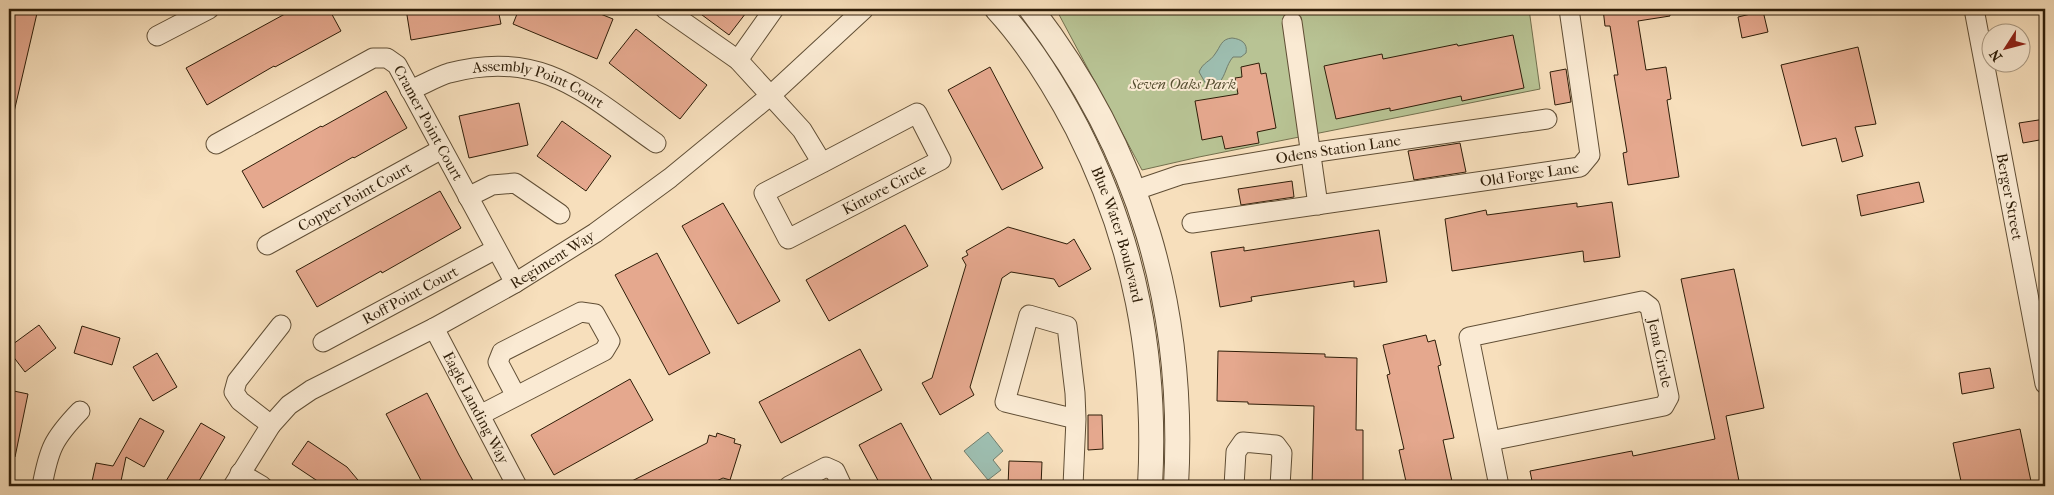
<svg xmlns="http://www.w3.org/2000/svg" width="2054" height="495" font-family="'IM FELL French Canon',serif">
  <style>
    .green { fill: #b8c394; stroke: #73704e }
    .water { fill: #9dbdaf; stroke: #717d6c }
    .building { fill: #e5a88e; stroke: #2e1d08 }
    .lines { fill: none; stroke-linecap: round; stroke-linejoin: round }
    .minor-casing { stroke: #604e35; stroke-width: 21 }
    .tertiary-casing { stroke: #604e35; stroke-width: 26 }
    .minor { stroke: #faead3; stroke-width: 19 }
    .tertiary { stroke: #faead3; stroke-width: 24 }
    .labels { text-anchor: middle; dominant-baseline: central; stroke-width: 4; stroke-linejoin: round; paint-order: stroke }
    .park-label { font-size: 15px; font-style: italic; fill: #574f32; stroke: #faead3 }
    .street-label { font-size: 15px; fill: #2e1d08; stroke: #faead3 }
  </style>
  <rect width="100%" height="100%" fill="#f7dfbc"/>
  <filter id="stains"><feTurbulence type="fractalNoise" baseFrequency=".004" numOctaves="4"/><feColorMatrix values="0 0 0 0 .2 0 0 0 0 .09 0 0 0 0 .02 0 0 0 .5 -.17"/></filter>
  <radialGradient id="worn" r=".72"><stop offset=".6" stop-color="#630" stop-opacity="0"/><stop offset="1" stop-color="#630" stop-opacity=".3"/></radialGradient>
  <path class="green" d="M1056 9H1529L1540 89 1199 157 1142 170Z"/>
  <path class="water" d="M1232 38C1241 39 1248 43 1246 53L1241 57H1233C1226 65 1226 75 1219 83L1206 84 1199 72C1203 62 1210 62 1215 54 1221 46 1221 39 1232 38Z
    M988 432 1003 451 993 460 1001 470 988 480 964 451Z"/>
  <path class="building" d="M9 9H38L14 112H9Z
    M294 9H329L341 31 275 67 274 66 207 105 186 68Z
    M406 9H498L501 24 411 40Z
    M519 9H588L613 19 597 59 513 24Z
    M694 9H749L729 35Z
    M1603 9H1669L1670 16 1638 21 1646 70 1666 67 1671 99 1667 100 1679 177 1628 185 1623 153 1627 152 1614 75H1618L1610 26H1605Z
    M1763 11 1768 32 1742 38 1738 17Z
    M636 29 707 85 680 119 609 63Z
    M1513 35 1524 88 1462 101 1461 96 1390 111V108L1336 119 1324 66 1382 54 1383 59 1457 44 1458 46Z
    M1858 47 1876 124 1855 127 1863 156 1842 162 1836 138 1802 146 1781 65Z
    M1259 63 1261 74 1266 73 1276 128 1257 132 1259 143 1225 149 1222 136 1202 140 1195 101 1238 94 1235 78 1242 77 1241 67Z
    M990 67 1043 168 1002 190 948 90Z
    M1566 69 1571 102 1555 105 1550 72Z
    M386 91 407 128 354 158 353 157 263 208 242 171 321 126 322 127Z
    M519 103 528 145 469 158 459 116Z
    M2045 119V139L2023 143 2019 123Z
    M562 121 611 156 586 191 537 156Z
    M1460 143 1466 172 1414 180 1408 151Z
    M1292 181 1294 197 1241 205 1238 189Z
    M1919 182 1924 202 1861 216 1857 195Z
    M440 191 461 228 382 273 381 271 317 307 296 271Z
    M1612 202 1620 257 1584 262 1583 251 1452 271 1445 219 1486 210 1487 215 1577 203V207Z
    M723 203 780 301 738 324 682 226Z
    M905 225 928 266 829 321 806 280Z
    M1008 227 1067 244 1074 239 1091 269 1059 287 1054 279 1011 272 1002 278 970 387 974 395 940 415 922 383 932 378 966 265 962 258 968 255 966 251Z
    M1379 230 1387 282 1354 287V281L1251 297 1252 301 1220 307 1211 252 1244 247V251Z
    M657 253 710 353 669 375 615 275Z
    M1734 269 1764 408 1726 416 1740 486H1533L1530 471 1632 451 1633 456 1715 439 1681 279Z
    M39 325 56 348 25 372 9 351V347Z
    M82 326 120 338 112 365 74 353Z
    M1426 335 1428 342 1435 340 1441 365 1438 366 1454 438 1443 440 1453 486H1407L1399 450 1404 449 1387 375 1390 374 1383 345Z
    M860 349 882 390 781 443 759 402Z
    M1218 351 1325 354V357L1357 358 1356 430H1363V486H1312L1314 406 1248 404V402L1217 401Z
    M157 353 177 387 153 401 133 367Z
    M1990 368 1994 388 1962 394 1959 373Z
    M630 379 653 420 554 475 531 435Z
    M9 390 28 394 15 457 9 456Z
    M427 393 459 455 476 486H424L386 414Z
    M1088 415H1102L1103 449 1088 450Z
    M140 418 164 431 144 467 126 457 120 486H91L96 463 113 466Z
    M201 423 225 437 196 486H163Z
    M901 423 935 486H881L859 445Z
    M2020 429 2032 486H1962L1953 443Z
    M717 433 735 439 734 443 741 445 730 480 723 478 706 486H622L707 443 709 435 716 437Z
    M308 441 347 467 363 486H325L292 464Z
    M1009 461 1042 462 1041 486H1008Z"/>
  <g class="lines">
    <g class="minor-casing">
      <g id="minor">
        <path id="s1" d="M665 9 738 60 802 130 822 163 764 193 788 239 941 160 917 113 822 163"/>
        <path id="s2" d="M1974 9 2045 384"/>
        <path d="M1292 22 1318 205"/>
        <path d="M157 36 209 9"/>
        <path d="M738 60 774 9"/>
        <path id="s3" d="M410 90C423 85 436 77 449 73 542 48 586 94 656 143"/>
        <path id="s4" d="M216 144 373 58H387L397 65 515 283"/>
        <path id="s5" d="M1133 191 1180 175 1310 153 1547 119"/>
        <path d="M468 197 492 185 515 183 560 214"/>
        <path id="s6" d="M1192 223 1580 167 1590 155 1569 9"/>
        <path id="s7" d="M267 245 442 149"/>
        <path id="s8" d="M434 328 517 486"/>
        <path id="s9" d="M323 342 496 249"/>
        <path d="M480 415 604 351 610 341 595 314 581 312 502 352 498 362 516 396"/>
        <path d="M271 425 240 401 234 392 237 381 281 325"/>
        <path d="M1490 441 1664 406 1669 397 1650 307 1642 301 1469 337 1499 486"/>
        <path d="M240 473 262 486"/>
        <path d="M42 486C49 449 53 439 80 411"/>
        <path id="s10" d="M233 486 271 425 289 405 311 390 434 328 515 283 595 233 670 178 771 95 864 9"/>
        <path d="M789 486 826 467 835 471 842 486"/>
        <path d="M1073 486 1076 419 1075 393 1067 326 1029 315 1005 402 1076 419"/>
        <path d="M1234 486 1236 452 1243 442 1276 445 1282 453 1280 486"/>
      </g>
    </g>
    <g class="tertiary-casing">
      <g id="tertiary">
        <path id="s11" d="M997 9C1029 44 1055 86 1077 128 1135 242 1157 359 1150 486"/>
        <path d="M1031 9C1140 151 1186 307 1176 486"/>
      </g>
    </g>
    <use href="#minor" class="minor"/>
    <use href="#tertiary" class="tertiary"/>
  </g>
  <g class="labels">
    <g class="park-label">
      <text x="1183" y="84">Seven Oaks Park</text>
    </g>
    <g class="street-label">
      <text stroke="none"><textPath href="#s3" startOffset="136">Assembly Point Court</textPath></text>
      <text stroke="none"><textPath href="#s4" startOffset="271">Cramer Point Court</textPath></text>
      <text stroke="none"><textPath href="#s5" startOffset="210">Odens Station Lane</textPath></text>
      <text stroke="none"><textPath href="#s6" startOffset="341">Old Forge Lane</textPath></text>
      <text stroke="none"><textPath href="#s1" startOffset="448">Kintore Circle</textPath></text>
      <text stroke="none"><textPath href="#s2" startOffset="191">Berger Street</textPath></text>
      <text stroke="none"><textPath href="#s7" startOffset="100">Copper Point Court</textPath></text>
      <text stroke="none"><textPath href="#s11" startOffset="258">Blue Water Boulevard</textPath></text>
      <text stroke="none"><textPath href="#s10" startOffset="400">Regiment Way</textPath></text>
      <text stroke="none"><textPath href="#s9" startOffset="99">Roff Point Court</textPath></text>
      <text transform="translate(1660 353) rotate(78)">Jena Circle</text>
      <text stroke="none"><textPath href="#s8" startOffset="90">Eagle Landing Way</textPath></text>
    </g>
  </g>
  <rect width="2054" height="495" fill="none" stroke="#f7dfbc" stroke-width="30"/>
  <rect x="10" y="10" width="2034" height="475" fill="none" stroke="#2e1d08" stroke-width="2.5"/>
  <rect x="15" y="15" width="2024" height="465" fill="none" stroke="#2e1d08"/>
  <g transform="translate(2006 48) rotate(234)"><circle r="24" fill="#faead3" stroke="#a89882"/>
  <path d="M0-4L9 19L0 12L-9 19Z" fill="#8f2418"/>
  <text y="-8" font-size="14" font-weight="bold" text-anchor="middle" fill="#2e1d08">N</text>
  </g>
  <rect width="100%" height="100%" filter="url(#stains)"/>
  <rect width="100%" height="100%" fill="url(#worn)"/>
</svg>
